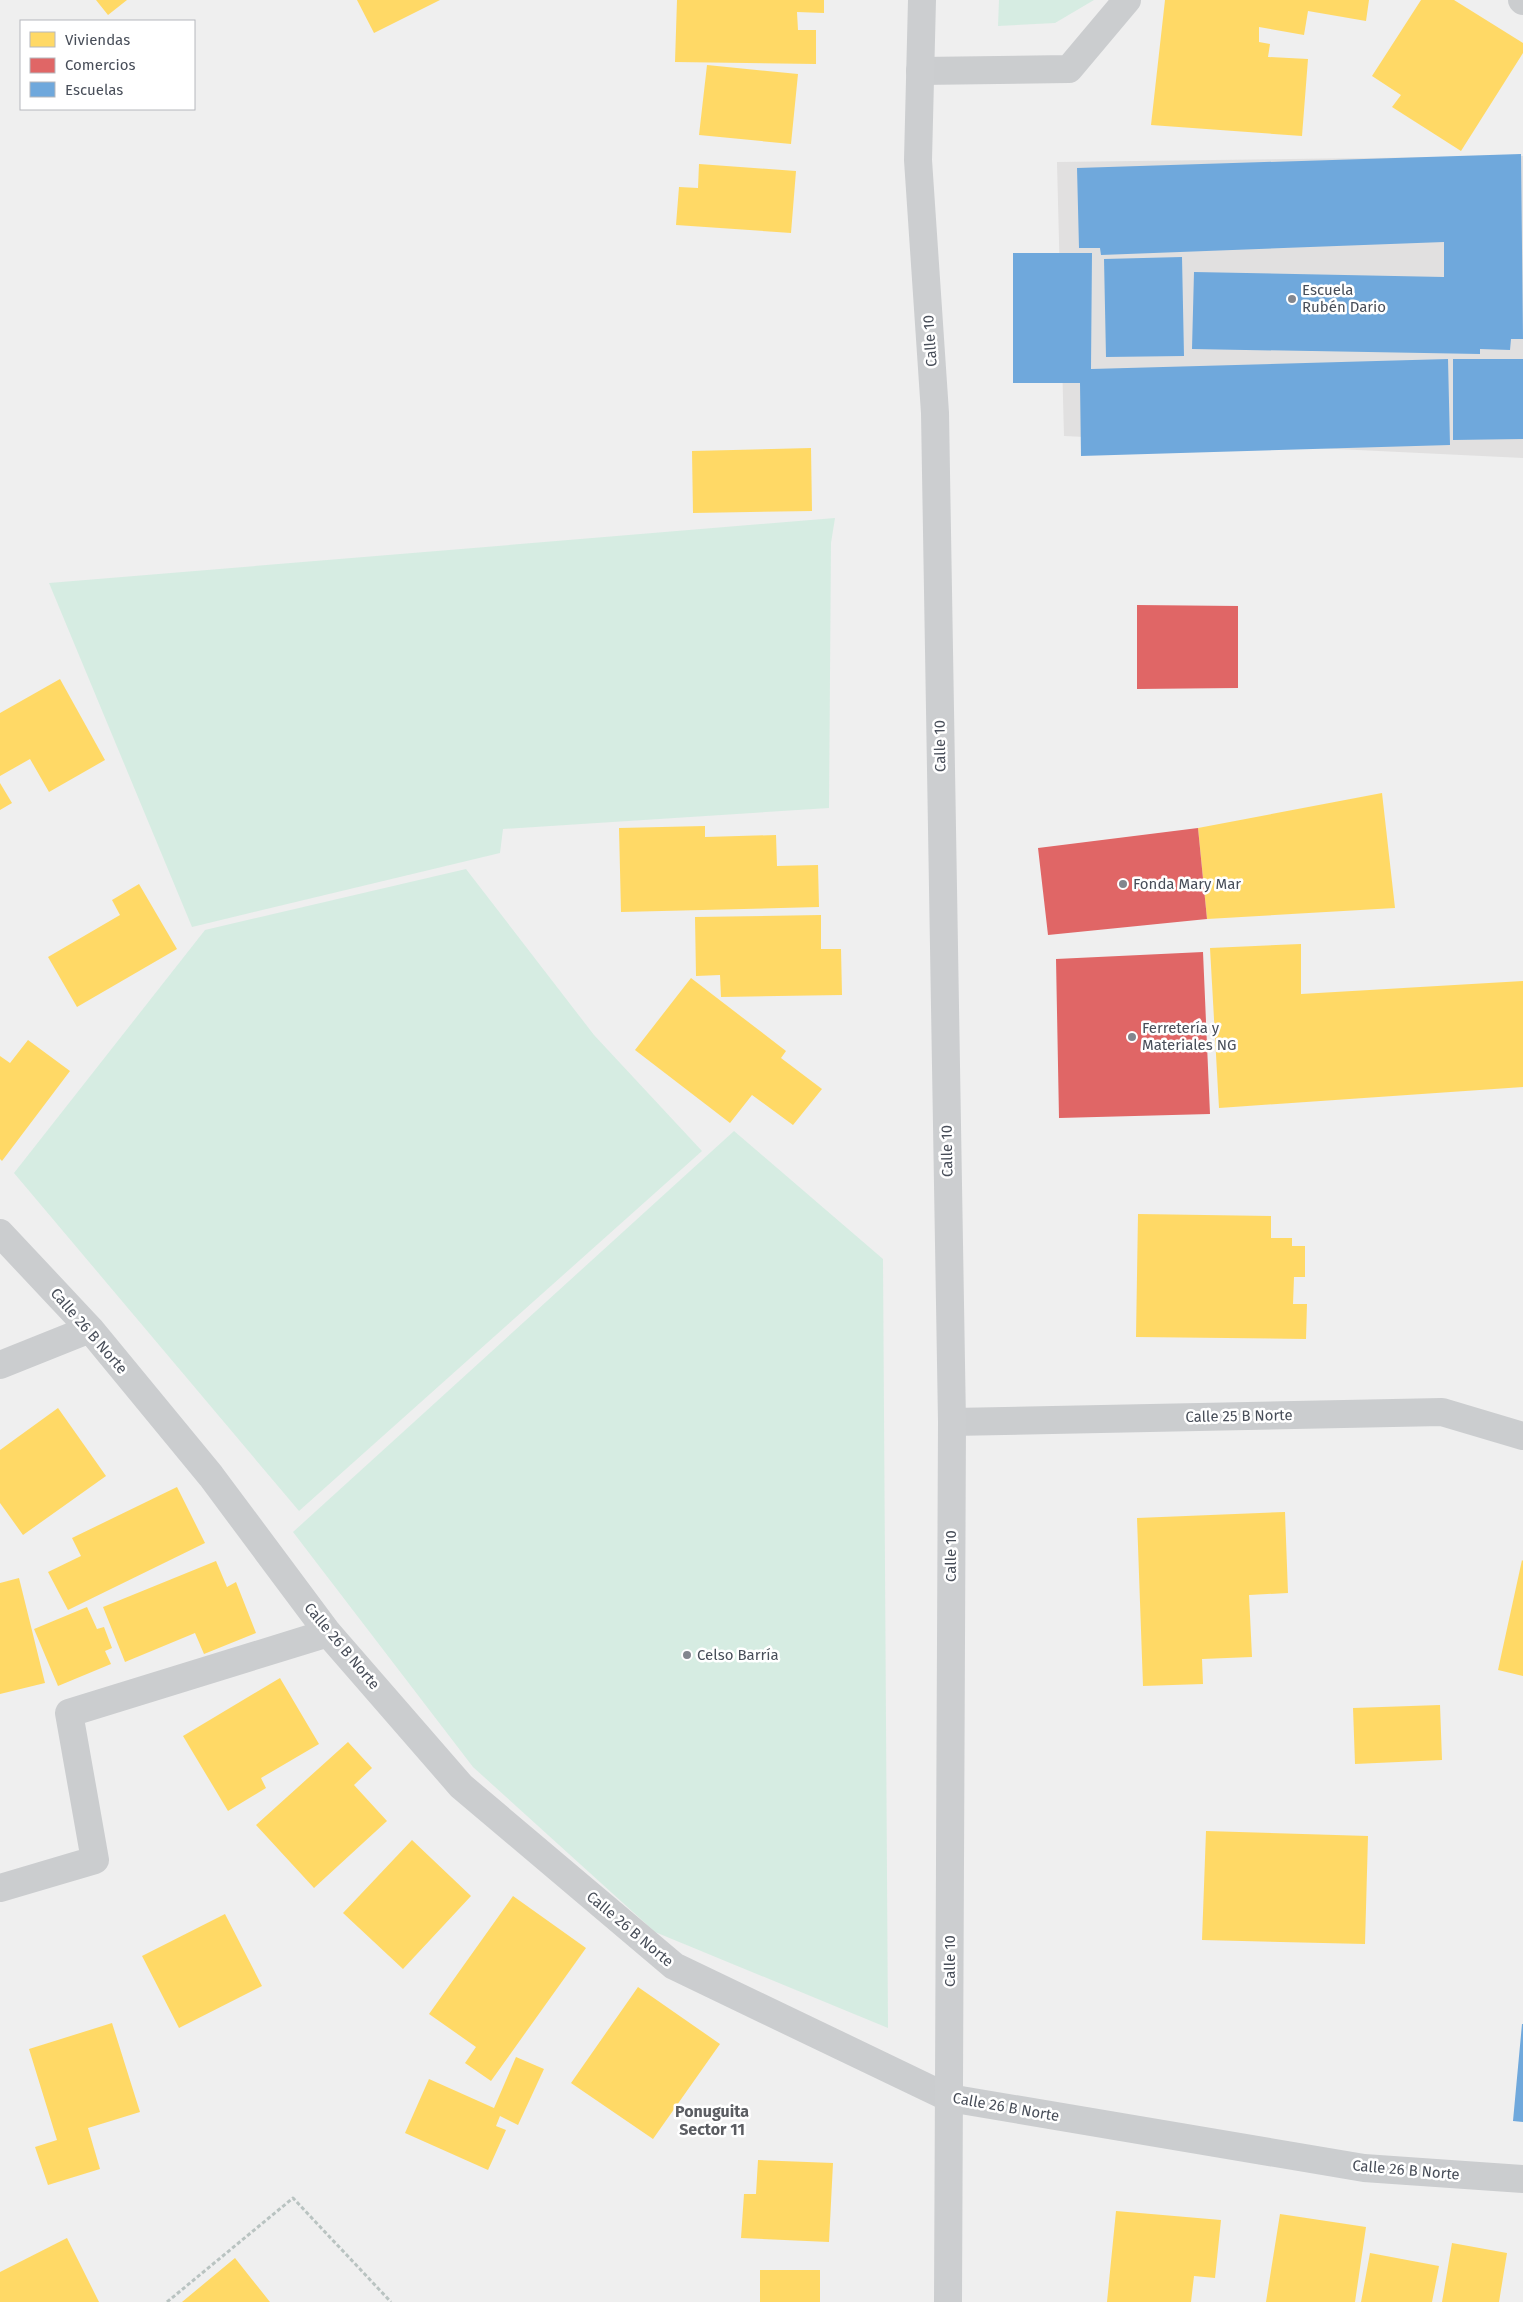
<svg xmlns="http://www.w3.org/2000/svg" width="1523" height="2302" font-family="'Fira Sans',sans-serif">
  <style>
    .education { fill: #e1e0e0 }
    .green { fill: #d6ece2 }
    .homes { fill: #ffd966 }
    .shops { fill: #e06666 }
    .schools { fill: #6fa8dc }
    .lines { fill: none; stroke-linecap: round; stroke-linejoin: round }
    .path { stroke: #b9c3c1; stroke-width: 3; stroke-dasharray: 4 2.5; stroke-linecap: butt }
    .minor { stroke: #cbcdcf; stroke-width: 28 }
    .secondary { stroke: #ccced0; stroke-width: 28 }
    .poi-dot { fill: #82868e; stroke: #fff; stroke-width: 2 }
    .labels { text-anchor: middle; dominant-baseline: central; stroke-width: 5; stroke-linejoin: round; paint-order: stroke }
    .poi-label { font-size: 15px; fill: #484e59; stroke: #fff; text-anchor: start }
    .street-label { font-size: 15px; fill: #484e59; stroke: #fff }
    .neighbourhood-label { font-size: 16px; font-weight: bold; fill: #5b5d62; stroke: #fff }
  </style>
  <rect width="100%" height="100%" fill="#efefef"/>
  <path class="education" d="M1523 156V458L1064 436 1057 162Z"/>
  <path class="green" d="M999 0H1094L1055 23 998 26Z
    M835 518 831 543 829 808 503 829 500 853 192 927 49 583Z
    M466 869 594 1035 702 1151 299 1511 14 1173 205 930Z
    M734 1131 883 1259 888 2028 655 1932 473 1767 293 1532Z"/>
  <path class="homes" d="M96 0H127L108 15Z
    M357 0H440L374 33Z
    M677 0H824V13L797 12 798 30H816V64L675 62Z
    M1165 0H1369L1366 21 1308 11 1304 35 1259 27V42L1270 44 1268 57 1308 59 1302 136 1151 125Z
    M1421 0H1454L1523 43V53L1461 151 1392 107 1401 95 1372 76Z
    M707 65 798 74 791 144 699 135Z
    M699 164 796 171 791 233 676 225 679 187 698 188Z
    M811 448 812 511 693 513 692 451Z
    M60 679 105 760 49 792 30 759 0 776V713Z
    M0 783 12 803 0 810Z
    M1382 793 1395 908 1207 919 1198 828Z
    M705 826V837L776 835 777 866 818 865 819 907 621 912 619 828Z
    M139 884 177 949 77 1007 48 957 120 915 112 900Z
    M821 915V949H841L842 995 721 997 720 975 696 976 695 917Z
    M1301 944V994L1523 981V1087L1219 1108 1210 948Z
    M691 978 786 1051 781 1058 822 1089 793 1125 752 1095 730 1123 635 1050Z
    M28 1040 70 1071 2 1161 0 1159V1056L10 1063Z
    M1138 1214 1271 1216V1238H1292V1246H1305V1277H1294L1293 1304H1307L1306 1339 1136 1337Z
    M58 1408 106 1476 23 1535 0 1503V1450Z
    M177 1487 205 1543 68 1610 48 1572 81 1556 72 1538Z
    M1285 1512 1288 1593 1249 1595 1252 1657 1202 1659 1203 1684 1143 1686 1137 1518Z
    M1522 1560 1523 1561V1676L1498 1670Z
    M216 1561 227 1587 236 1582 256 1633 204 1654 195 1633 125 1662 103 1607Z
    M19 1578 45 1683 0 1694V1583Z
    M87 1607 97 1629 104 1627 112 1648 105 1651 111 1664 58 1686 34 1629Z
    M280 1678 319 1744 261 1778 266 1788 228 1811 183 1736Z
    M1440 1705 1442 1760 1355 1764 1353 1708Z
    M348 1742 372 1768 354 1785 387 1821 314 1888 256 1825Z
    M1206 1831 1368 1836 1365 1944 1202 1940Z
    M412 1840 471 1896 403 1969 343 1913Z
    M513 1896 586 1948 491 2081 465 2063 476 2047 429 2014Z
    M225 1914 262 1986 179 2028 142 1956Z
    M638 1987 720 2044 653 2139 571 2083Z
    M112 2023 140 2112 88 2128 100 2169 48 2185 35 2147 57 2140 29 2049Z
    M516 2057 544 2069 518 2125 500 2116 496 2126 506 2130 488 2170 405 2133 429 2079 494 2108Z
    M758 2160 833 2163 829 2242 741 2238 744 2194H756Z
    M1116 2211 1221 2220 1215 2278 1194 2276 1191 2302H1107Z
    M1280 2214 1366 2227 1355 2302H1266Z
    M67 2238 99 2302H0V2272Z
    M1452 2243 1507 2253 1499 2302H1442Z
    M1370 2253 1439 2266 1432 2302H1361Z
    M235 2258 270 2302H182Z
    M760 2270H820V2302H760Z"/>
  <path class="shops" d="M1137 605 1238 606V688L1137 689Z
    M1198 828 1207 919 1048 935 1038 848Z
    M1203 952 1210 1114 1059 1118 1056 959Z"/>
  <path class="schools" d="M1521 154 1523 339H1511L1510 350 1480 349V354L1192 349 1194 272 1444 277V242L1101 255 1100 248H1079L1077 168Z
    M1013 253H1092L1091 369 1448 359 1450 445 1081 456 1080 383H1013Z
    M1182 257 1184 356 1106 357 1104 259Z
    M1453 359H1523V439L1453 440Z
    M1522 2024H1523V2122L1513 2121Z"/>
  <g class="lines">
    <path class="path" d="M167 2302 293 2198 391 2302"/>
    <path class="minor" d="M1522 0 1523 1
      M920 71 1069 69 1127 0
      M0 1233 90 1329 211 1476 328 1633 461 1786 674 1966 949 2098 1364 2168 1523 2179
      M0 1365 90 1329
      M952 1422 1442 1412 1523 1436
      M0 1888 95 1860 69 1713 328 1633"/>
    <path class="secondary" d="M922 0 918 160 935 413 952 1422 948 2302"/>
  </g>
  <g class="poi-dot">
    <circle cx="1292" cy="299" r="5"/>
    <circle cx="1123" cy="884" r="5"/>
    <circle cx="1132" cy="1037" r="5"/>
    <circle cx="687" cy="1655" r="5"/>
  </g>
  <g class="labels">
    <g class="poi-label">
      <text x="1302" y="290">Escuela<tspan x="1302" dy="17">Rubén Dario</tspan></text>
      <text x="1133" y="884">Fonda Mary Mar</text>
      <text x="1142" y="1028">Ferretería y<tspan x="1142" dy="17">Materiales NG</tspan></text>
      <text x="697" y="1655">Celso Barría</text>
    </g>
    <g class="street-label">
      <text transform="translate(930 341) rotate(-94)">Calle 10</text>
      <text transform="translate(940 746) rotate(-91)">Calle 10</text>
      <text transform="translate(947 1151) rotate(-91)">Calle 10</text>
      <text transform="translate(89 1331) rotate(49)">Calle 26 B Norte</text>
      <text transform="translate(1239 1416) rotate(-1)">Calle 25 B Norte</text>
      <text transform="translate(951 1556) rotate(-90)">Calle 10</text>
      <text transform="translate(342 1646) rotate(50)">Calle 26 B Norte</text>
      <text transform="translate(630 1929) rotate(40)">Calle 26 B Norte</text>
      <text transform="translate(950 1961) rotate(-90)">Calle 10</text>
      <text transform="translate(1006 2107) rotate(10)">Calle 26 B Norte</text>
      <text transform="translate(1406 2170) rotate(5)">Calle 26 B Norte</text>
    </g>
    <g class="neighbourhood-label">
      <text x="712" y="2111">Ponuguita<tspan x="712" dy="18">Sector 11</tspan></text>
    </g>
  </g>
  <rect x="20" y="20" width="175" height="90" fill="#ffffff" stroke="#b6b8bd"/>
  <rect x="30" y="32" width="25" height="15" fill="#ffd966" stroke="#b6b8bd"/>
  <text x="65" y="45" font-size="15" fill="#484e59">Viviendas</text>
  <rect x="30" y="58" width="25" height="15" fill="#e06666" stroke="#b6b8bd"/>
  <text x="65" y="70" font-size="15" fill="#484e59">Comercios</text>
  <rect x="30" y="82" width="25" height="15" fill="#6fa8dc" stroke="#b6b8bd"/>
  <text x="65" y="95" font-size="15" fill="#484e59">Escuelas</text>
</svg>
